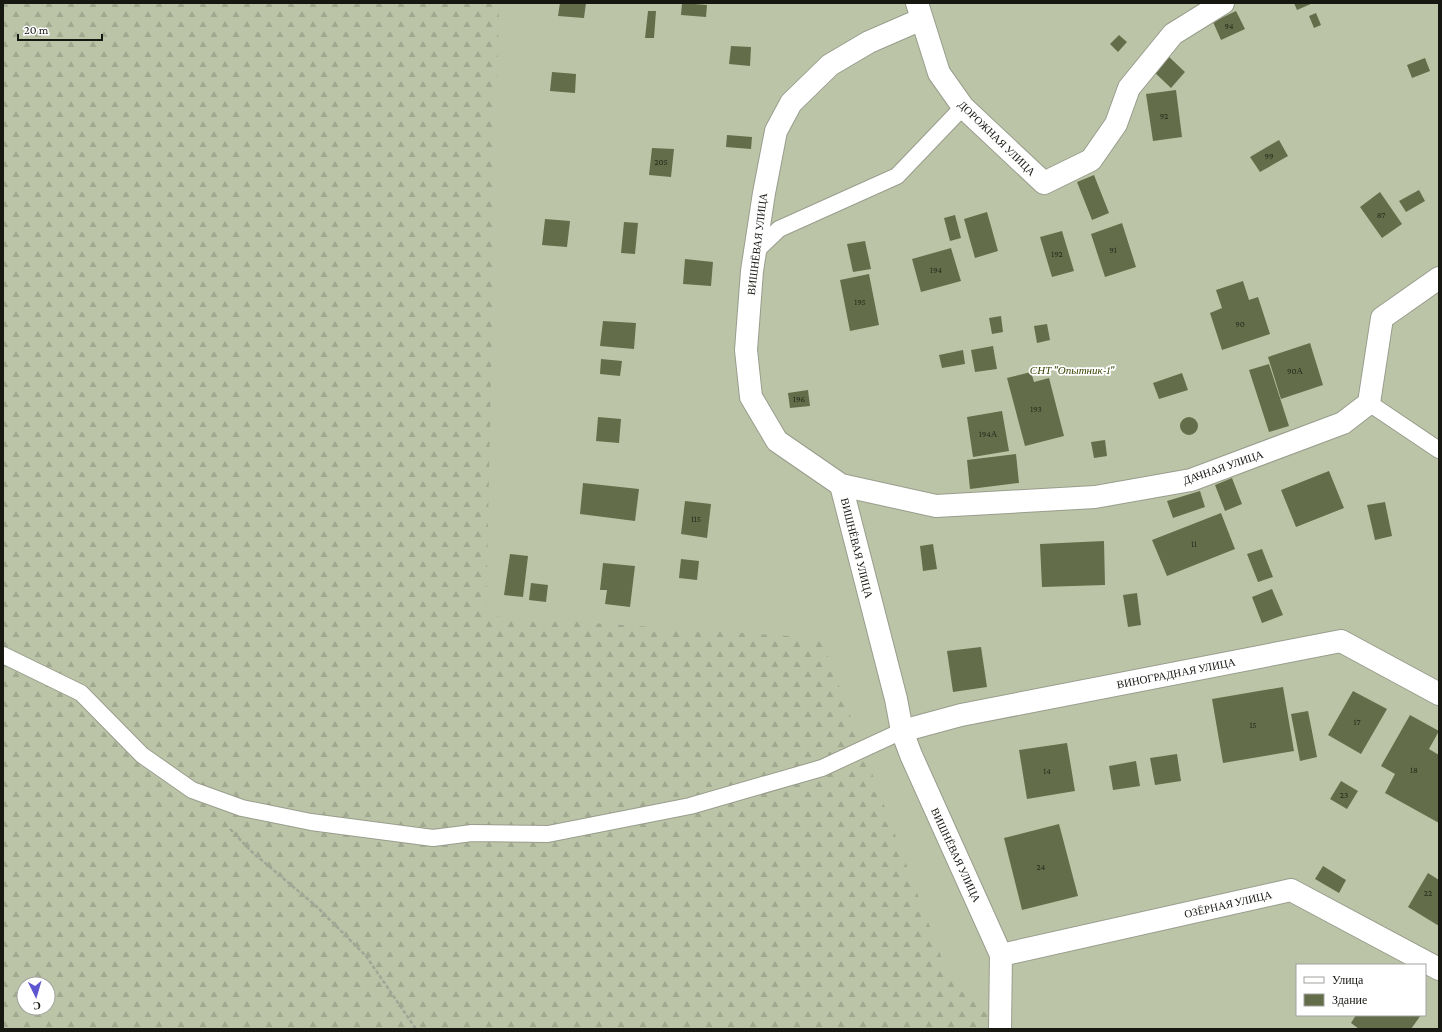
<svg xmlns="http://www.w3.org/2000/svg" width="1442" height="1032" font-family="'Crimson Pro',serif">
  <style>
    .forest { fill: url(#forest-firs); fill-rule: evenodd }
    .garden { fill: #bcc4a8; fill-rule: evenodd }
    .building { fill: #636d49 }
    .lines { fill: none; stroke-linecap: round; stroke-linejoin: round }
    .service-casing { stroke: #989d8c; stroke-width: 18 }
    .minor-casing { stroke: #989d8c; stroke-width: 24 }
    .path { stroke: #a2a697; stroke-width: 2.5; stroke-dasharray: 4 2; stroke-linecap: butt }
    .service { stroke: #fff; stroke-width: 16 }
    .minor { stroke: #fff; stroke-width: 22 }
    .labels { text-anchor: middle; dominant-baseline: central; stroke-width: 3.5; stroke-linejoin: round; paint-order: stroke }
    .number-label { font-size: 9px; fill: #282c1e }
    .street-label { font-size: 11px; fill: #151710; stroke: #fff }
    .park-label { font-size: 11px; font-style: italic; fill: #384504; stroke: #fff }
  </style>
  <defs>
    <pattern id="forest-firs" width="22" height="20" patternUnits="userSpaceOnUse"><rect width="22" height="20" fill="#bcc4a8"/><path d="M5 1l3.5 6h-7zM16 11l3.5 6h-7z" fill="#a1a890"/></pattern>
  </defs>
  <rect width="100%" height="100%" fill="#e2e8d5"/>
  <path class="forest" d="M3 3H524L828 630 1024 1029H3ZM24 984H48V1008H24Z"/>
  <path class="garden" d="M499 3H1439V1029H1003L950 980 821 638 486 616ZM1297 965H1425V1015H1297Z"/>
  <path class="building" d="M560 3H586L584 18 558 16Z
    M682 3 707 5 706 17 681 15Z
    M1294 3H1313L1297 10Z
    M648 11H656L654 38H645Z
    M1236 11 1245 29 1221 40 1213 22Z
    M1316 13 1321 25 1314 28 1309 16Z
    M1119 35 1127 42 1118 52 1110 44Z
    M731 46 751 47 750 66 729 64Z
    M1167 55 1185 72 1171 88 1153 71Z
    M1425 58 1430 71 1412 78 1407 65Z
    M552 72 576 74 575 93 550 91Z
    M1176 90 1182 137 1153 141 1146 94Z
    M727 135 752 137 751 149 726 147Z
    M1279 140 1288 156 1260 172 1250 157Z
    M652 148 674 149 671 177 649 175Z
    M1094 175 1109 213 1092 220 1077 182Z
    M1419 190 1425 201 1406 212 1399 201Z
    M1380 192 1402 224 1382 238 1360 207Z
    M987 212 998 251 975 258 964 219Z
    M955 215 961 238 950 241 944 218Z
    M545 219 570 221 567 247 542 245Z
    M624 222 638 223 635 254 621 253Z
    M1122 223 1136 267 1105 277 1091 234Z
    M1062 231 1074 271 1052 277 1040 237Z
    M865 241 871 269 853 272 847 244Z
    M951 248 961 281 921 292 912 259Z
    M685 259 713 262 711 286 683 284Z
    M869 274 879 325 850 331 840 280Z
    M1243 281 1249 300 1258 297 1270 334 1222 350 1210 313 1222 308 1216 290Z
    M1001 316 1003 332 992 334 989 318Z
    M603 321 636 323 634 349 600 346Z
    M1047 324 1050 340 1037 343 1034 326Z
    M1310 343 1323 385 1281 399 1268 357Z
    M993 346 997 369 975 372 971 350Z
    M963 350 965 364 942 368 939 355Z
    M601 359 622 361 620 376 600 374Z
    M1269 364 1289 426 1269 432 1249 370Z
    M1031 372 1034 382 1049 378 1064 436 1025 446 1007 378Z
    M1182 373 1188 390 1159 399 1153 383Z
    M808 390 810 406 790 408 788 393Z
    M1002 411 1009 451 973 457 967 417Z
    M1180 426a9 9 0 1 1 18 0a9 9 0 1 1-18 0Z
    M598 417 621 419 619 443 596 441Z
    M1105 440 1107 456 1094 458 1091 442Z
    M1016 454 1019 483 970 489 967 460Z
    M1329 471 1344 508 1296 527 1281 490Z
    M1232 478 1242 504 1225 511 1215 485Z
    M583 483 639 489 635 521 580 514Z
    M1200 491 1205 507 1173 518 1167 501Z
    M685 501 711 504 707 538 681 534Z
    M1385 502 1392 536 1375 540 1367 505Z
    M1221 513 1235 549 1167 576 1152 540Z
    M1104 541 1105 585 1042 587 1040 544Z
    M933 544 937 569 923 571 920 546Z
    M1262 549 1273 577 1258 582 1247 554Z
    M510 554 528 556 523 597 504 595Z
    M681 559 699 561 697 580 679 578Z
    M603 563 635 566 630 607 605 604 607 590H600Z
    M531 583 548 585 546 602 529 600Z
    M1272 589 1283 615 1262 623 1252 597Z
    M1137 593 1141 625 1128 627 1123 595Z
    M981 647 987 687 953 692 947 651Z
    M1283 687 1294 751 1223 763 1212 699Z
    M1353 691 1387 709 1361 754 1328 735Z
    M1308 711 1317 757 1300 761 1291 714Z
    M1410 715 1439 731 1429 749 1439 755V823L1385 793 1395 774 1381 766Z
    M1067 743 1075 791 1027 799 1019 750Z
    M1177 754 1181 781 1155 785 1150 758Z
    M1136 761 1140 786 1113 790 1109 766Z
    M1341 781 1358 791 1347 809 1330 799Z
    M1059 824 1078 896 1022 910 1004 838Z
    M1323 866 1346 880 1339 893 1315 879Z
    M1428 873 1439 880V926L1408 907Z
    M1356 1015H1421L1411 1029H1359L1351 1023Z"/>
  <g class="lines">
    <g class="service-casing">
      <path id="service" d="M755 252 779 229 897 176 963 107
        M1369 403 1439 450
        M3 655 81 693 142 755 192 790 242 808 311 822 433 838 472 833 548 834 690 806 822 768 902 731"/>
    </g>
    <g class="minor-casing">
      <path id="minor" d="M917 3 939 73 963 107 1044 183 1091 160 1116 124 1129 88 1173 34 1223 3
        M922 19 869 42 830 65 791 103 776 131 764 193 752 271 746 350 751 397 777 441 841 485 896 699 902 731 911 755 1001 955 1000 1029
        M841 485 936 506 1095 497 1191 480 1343 423 1369 403 1382 318 1439 278
        M902 731 961 715 1341 641 1439 694
        M1001 955 1291 890 1439 969"/>
    </g>
    <path class="path" d="M230 829 251 851 317 907 366 956 416 1029"/>
    <use href="#service" class="service"/>
    <use href="#minor" class="minor"/>
  </g>
  <g class="labels">
    <g class="number-label">
      <text x="1229" y="26">94</text>
      <text x="1164" y="116">92</text>
      <text x="1269" y="156">99</text>
      <text x="661" y="162">205</text>
      <text x="1381" y="215">87</text>
      <text x="1113" y="250">91</text>
      <text x="1057" y="254">192</text>
      <text x="936" y="270">194</text>
      <text x="860" y="302">195</text>
      <text x="1240" y="324">90</text>
      <text x="1295" y="371">90А</text>
      <text x="799" y="399">196</text>
      <text x="1036" y="409">193</text>
      <text x="988" y="434">194А</text>
      <text x="696" y="519">115</text>
      <text x="1194" y="544">11</text>
      <text x="1357" y="722">17</text>
      <text x="1253" y="725">15</text>
      <text x="1414" y="770">18</text>
      <text x="1047" y="771">14</text>
      <text x="1344" y="795">23</text>
      <text x="1041" y="867">24</text>
      <text x="1428" y="893">22</text>
    </g>
    <g class="street-label">
      <text transform="translate(997 138) rotate(44)">ДОРОЖНАЯ УЛИЦА</text>
      <text transform="translate(757 244) rotate(-83)">ВИШНЁВАЯ УЛИЦА</text>
      <text transform="translate(1223 467) rotate(-19)">ДАЧНАЯ УЛИЦА</text>
      <text transform="translate(857 548) rotate(76)">ВИШНЁВАЯ УЛИЦА</text>
      <text transform="translate(1176 673) rotate(-11)">ВИНОГРАДНАЯ УЛИЦА</text>
      <text transform="translate(956 855) rotate(65)">ВИШНЁВАЯ УЛИЦА</text>
      <text transform="translate(1228 904) rotate(-13)">ОЗЁРНАЯ УЛИЦА</text>
    </g>
    <g class="park-label">
      <text x="1072" y="370">СНТ "Опытник-1"</text>
    </g>
  </g>
  <rect width="1442" height="1032" fill="none" stroke="#151710" stroke-width="8"/>
  <rect x="1296" y="964" width="130" height="52" fill="#ffffff" stroke="#a1a29f"/>
  <rect x="1304" y="977" width="20" height="6" fill="#ffffff" stroke="#a1a29f"/>
  <text x="1332" y="984" font-size="12" fill="#151710">Улица</text>
  <rect x="1304" y="994" width="20" height="12" fill="#636d49" stroke="#a1a29f"/>
  <text x="1332" y="1004" font-size="12" fill="#151710">Здание</text>
  <g transform="translate(36 996) rotate(175)"><circle r="19" fill="#ffffff" stroke="#a1a29f"/>
  <path d="M0-3L7 15L0 10L-7 15Z" fill="#5e56cf"/>
  <text y="-6" font-size="11" font-weight="bold" text-anchor="middle" fill="#151710">С</text>
  </g>
  <path d="M18 34v6h84v-6" fill="none" stroke="#151710" stroke-width="2"/>
  <text x="24" y="34" font-size="12" fill="#151710" stroke="#ffffff" stroke-width="3" paint-order="stroke">20 m</text>
</svg>
